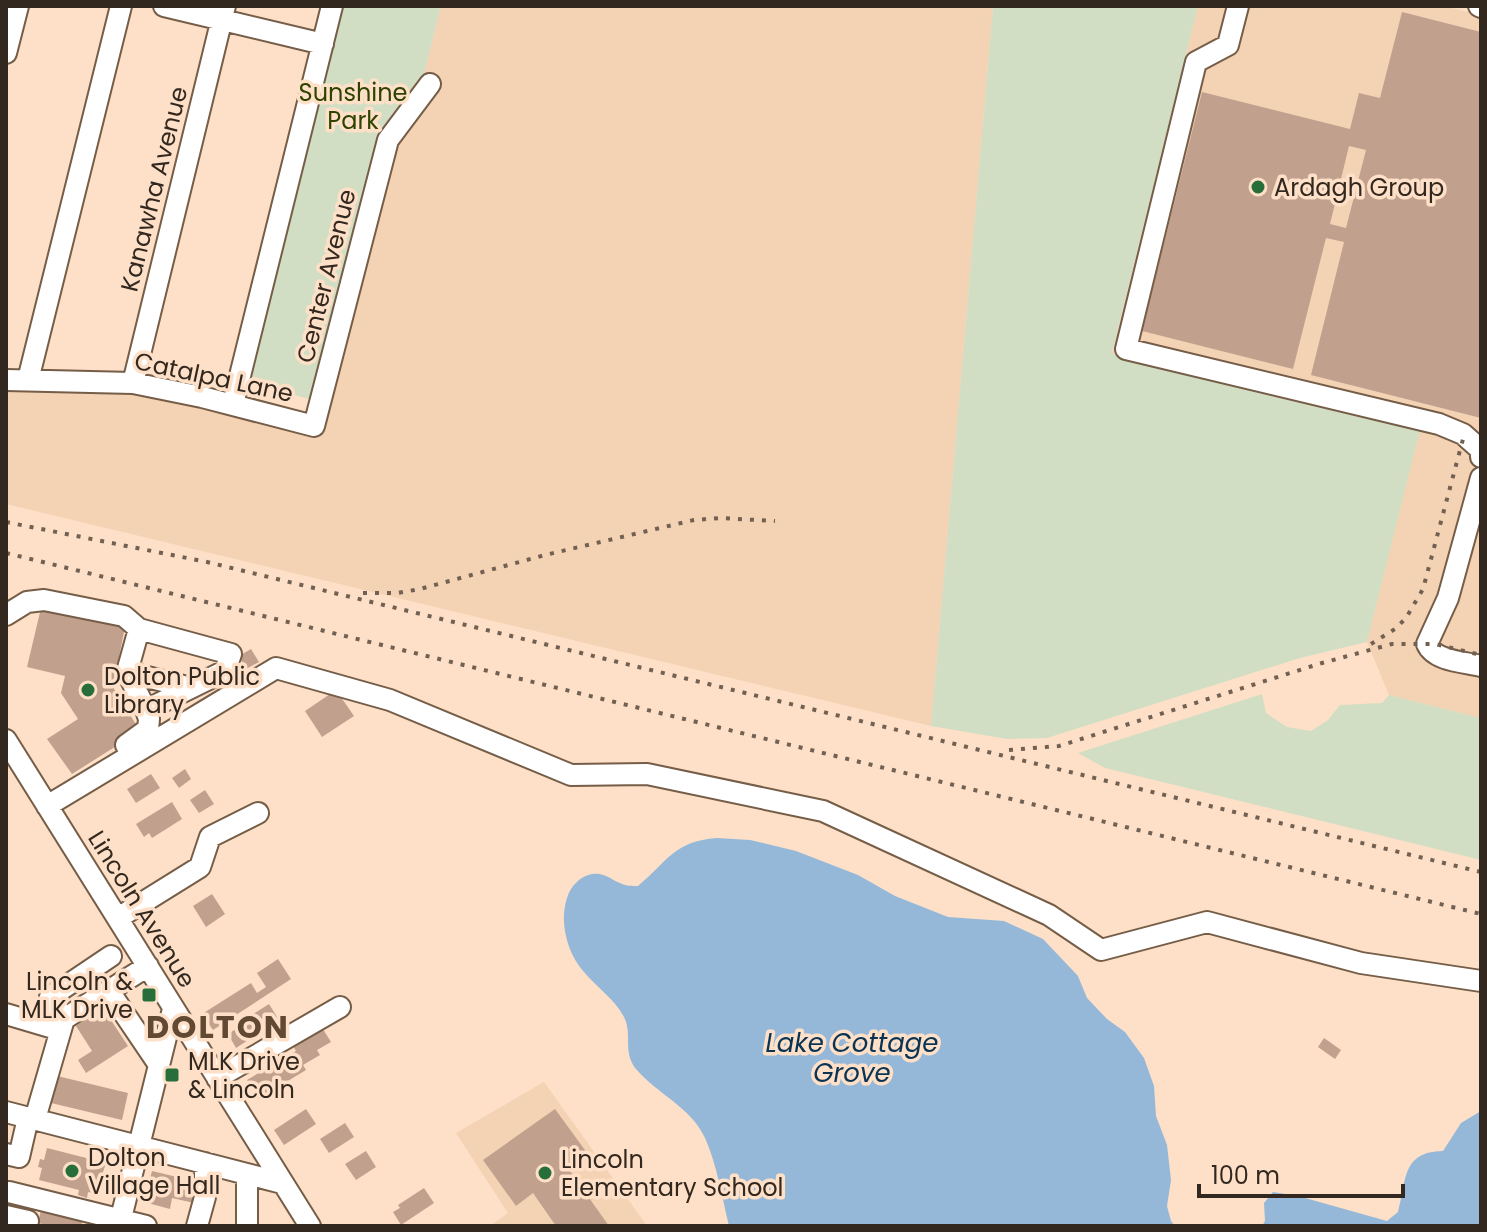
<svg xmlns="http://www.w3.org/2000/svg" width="1487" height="1232" font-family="Poppins,sans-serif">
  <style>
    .built { fill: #f4d2b4 }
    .green { fill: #d2dec3 }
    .water { fill: #95b8d9 }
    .building { fill: #c1a18e; fill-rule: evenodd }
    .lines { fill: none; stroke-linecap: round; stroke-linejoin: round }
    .minor-casing { stroke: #755d47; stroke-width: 24 }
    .minor { stroke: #fff; stroke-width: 20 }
    .rail { stroke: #726153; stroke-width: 4; stroke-dasharray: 4 8; stroke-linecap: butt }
    .poi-dot { fill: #286e3b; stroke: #fde0c7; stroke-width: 3 }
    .labels { text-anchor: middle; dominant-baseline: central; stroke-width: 7; stroke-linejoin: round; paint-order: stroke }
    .park-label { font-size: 24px; fill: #2f4300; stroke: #fde0c7 }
    .poi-label { font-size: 24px; fill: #33281f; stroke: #fde0c7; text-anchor: start }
    .street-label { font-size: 24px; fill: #33281f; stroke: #fde0c7 }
    .water-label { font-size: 26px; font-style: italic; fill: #0b3454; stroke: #fde0c7 }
    .district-label { font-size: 32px; font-weight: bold; letter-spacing: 2px; fill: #614934; stroke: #fde0c7 }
  </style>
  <rect width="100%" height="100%" fill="#fde0c7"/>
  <path class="built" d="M441 6H993L931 726 6 504V386L152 392 306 428 369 165 375 145 386 129 416 105Z
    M1198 6H1443L1481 15V718L1389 695 1367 642 1419 430 1112 354Z
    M544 1082 647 1226H490L508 1213 456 1133Z"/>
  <path class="green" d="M337 6H441L416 106 386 129 375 145 313 400 242 381Z
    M993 6H1198L1112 353 1420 430 1367 642 1300 658 1047 738 1007 739 931 726Z
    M1262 694 1266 713 1287 727 1311 731 1328 720 1340 705 1382 703 1389 695 1481 718V860L1105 768 1078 753Z"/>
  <path class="water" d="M717 838 750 840 796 851 858 875 895 896 948 917 1004 921 1043 939 1078 976 1087 998 1107 1019 1125 1032 1144 1058 1154 1086 1156 1116 1167 1145 1171 1180 1167 1206 1171 1221 1175 1226H729C722 1197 717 1165 705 1138 691 1107 657 1094 636 1069 622 1051 633 1035 624 1017 614 998 597 988 584 972 567 953 559 922 567 898 570 887 580 876 592 874 604 872 610 879 620 883 625 886 632 886 638 886 668 861 674 841 717 838Z
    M1481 1111V1226H1262L1265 1221 1264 1203 1273 1192 1298 1196 1387 1221 1398 1212C1407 1180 1401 1152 1443 1151L1461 1123Z"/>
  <path class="building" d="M1402 12 1481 32V418L1311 375 1344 242 1326 238 1293 369 1142 331 1202 92 1350 129 1359 93 1380 98ZM1349 146 1366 150 1346 228 1330 224Z
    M41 608 125 627 113 687 140 731 72 774 47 739 78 719 61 693 65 676 27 667Z
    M251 649 259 662 246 669 239 656Z
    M336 690 354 716 322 737 305 711Z
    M185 769 191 779 179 788 172 778Z
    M151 774 160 788 136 803 127 789Z
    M205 790 214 804 199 813 190 800Z
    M172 802 182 819 152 838 149 833 144 837 136 824Z
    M212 894 225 914 206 927 193 906Z
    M278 959 291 979 213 1030 202 1014 251 983 257 993 266 987 257 973Z
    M269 1004 279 1020 236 1048 228 1034 239 1027 237 1024Z
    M103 1008 128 1046 86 1073 78 1060 92 1051 76 1026Z
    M321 1026 331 1042 317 1050 320 1055 303 1065 306 1070 258 1099 247 1080 296 1051 292 1044Z
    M1324 1038 1341 1050 1335 1059 1318 1047Z
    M53 1075 128 1093 122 1120 47 1102Z
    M306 1109 316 1124 284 1145 274 1130Z
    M555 1109 590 1157 570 1171 609 1226H556L533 1193 516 1206 483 1160Z
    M345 1123 354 1137 329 1153 320 1139Z
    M47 1148 106 1163 102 1175 108 1177 106 1183 100 1182 97 1194 88 1192 87 1198 78 1195 79 1190 39 1180 42 1168 38 1167 40 1159 44 1160Z
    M366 1151 376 1167 356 1180 345 1164Z
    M152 1171 177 1177 175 1182 198 1189 194 1203 172 1198 170 1209 144 1202Z
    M424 1188 434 1203 401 1225 393 1212 400 1208 398 1205Z
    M42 1206 84 1217 81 1226H51L38 1223Z"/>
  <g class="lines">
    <g class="minor-casing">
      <path id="minor" d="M164 6 323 44
        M1238 6 1228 45 1196 62 1126 349 1439 424 1463 434 1481 450V457
        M1479 6 1481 7
        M6 53 18 6
        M6 380 133 383 202 397 314 426 388 140 430 84
        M28 380 121 6
        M133 383 225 6
        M233 404 332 6
        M1481 478 1448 598 1427 644C1434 661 1464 662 1481 666
        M6 615 27 602 44 600 124 616 139 629 231 654 225 671 146 710 149 719 148 729 126 745
        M139 629 127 672 146 710
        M127 672 191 688
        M6 740 310 1226
        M47 806 276 668 390 700 571 775 647 774 823 811 1049 915 1101 950 1207 922 1361 963 1481 981
        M118 918 200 867 210 837 258 813
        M111 956 50 997 64 1019 148 966
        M109 991 159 1065
        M6 1014 60 1030
        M217 1078 340 1007
        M6 1112 282 1183
        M35 1119 64 1019
        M6 1154 19 1157 28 1118
        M247 1174V1226
        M9 1192 146 1226
        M6 1216 28 1221
        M119 1226 173 1009
        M197 1226 205 1197V1163"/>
    </g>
    <use href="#minor" class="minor"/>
    <path class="rail" d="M6 522 207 562 1481 872
      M6 553 1481 914
      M363 593H397L420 589 545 555 694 520 720 518 775 521
      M1371 644 1395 629 1406 618 1423 589 1463 439
      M1009 750 1059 746 1322 663 1392 644H1435L1481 655"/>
  </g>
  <g class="poi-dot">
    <circle cx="1258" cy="187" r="8"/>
    <circle cx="88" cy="690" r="8"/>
    <rect x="141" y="987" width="16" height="16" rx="4"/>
    <rect x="164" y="1067" width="16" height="16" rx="4"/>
    <circle cx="72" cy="1171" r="8"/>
    <circle cx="545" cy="1173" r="8"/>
  </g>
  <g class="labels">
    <g class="park-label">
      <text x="353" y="92">Sunshine<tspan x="353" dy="28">Park</tspan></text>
    </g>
    <g class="poi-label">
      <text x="1274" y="187">Ardagh Group</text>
      <text x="104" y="676">Dolton Public<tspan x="104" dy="28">Library</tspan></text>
      <text x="133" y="981" text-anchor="end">Lincoln &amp;<tspan x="133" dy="28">MLK Drive</tspan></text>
      <text x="188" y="1061">MLK Drive<tspan x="188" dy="28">&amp; Lincoln</tspan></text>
      <text x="88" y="1157">Dolton<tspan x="88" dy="28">Village Hall</tspan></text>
      <text x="561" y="1159">Lincoln<tspan x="561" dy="28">Elementary School</tspan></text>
    </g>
    <g class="street-label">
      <text transform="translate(154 189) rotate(-76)">Kanawha Avenue</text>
      <text transform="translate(326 276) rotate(-76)">Center Avenue</text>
      <text transform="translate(214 377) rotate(12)">Catalpa Lane</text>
      <text transform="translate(142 909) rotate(58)">Lincoln Avenue</text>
    </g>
    <g class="water-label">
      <text x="852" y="1043">Lake Cottage<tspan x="852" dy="30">Grove</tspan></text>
    </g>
    <g class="district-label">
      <text x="218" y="1026">DOLTON</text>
    </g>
  </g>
  <rect width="1487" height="1232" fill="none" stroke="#33281f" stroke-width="16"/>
  <path d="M1199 1184v12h204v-12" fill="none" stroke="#33281f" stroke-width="4"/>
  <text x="1211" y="1184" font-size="24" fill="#33281f" stroke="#fde0c7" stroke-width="6" paint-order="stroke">100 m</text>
</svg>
